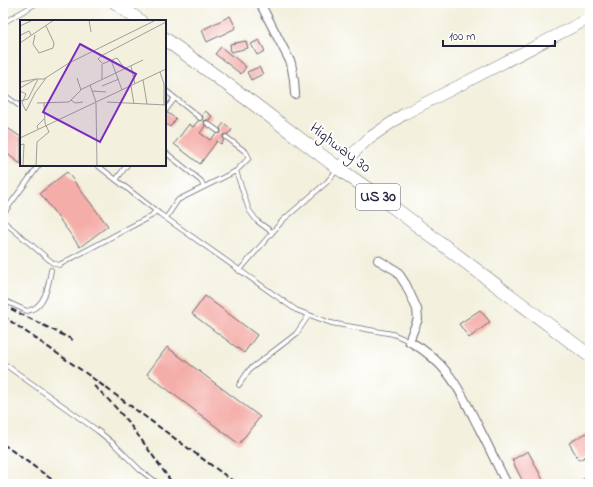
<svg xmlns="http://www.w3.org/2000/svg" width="593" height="487" font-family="'Indie Flower',sans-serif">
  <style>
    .building { fill: #f4ada8 }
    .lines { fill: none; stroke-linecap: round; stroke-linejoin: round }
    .service-casing { stroke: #6b6a74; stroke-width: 5.5 }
    .minor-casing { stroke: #6b6a74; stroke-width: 10 }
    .secondary-casing { stroke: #6b6a74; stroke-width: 12 }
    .trunk-casing { stroke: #6b6a74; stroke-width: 14 }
    .service { stroke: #fff; stroke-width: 4 }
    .minor { stroke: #fff; stroke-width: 8 }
    .secondary { stroke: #fff; stroke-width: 11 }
    .trunk { stroke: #fff; stroke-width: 13 }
    .rail { stroke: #22223b; stroke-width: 2; stroke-dasharray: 6 3; stroke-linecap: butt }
    .labels { text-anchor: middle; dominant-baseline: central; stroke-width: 4; stroke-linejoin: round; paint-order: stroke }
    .shield { fill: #fff; stroke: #646476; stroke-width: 1 }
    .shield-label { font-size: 15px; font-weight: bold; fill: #22223b }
    .street-label { font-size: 16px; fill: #22223b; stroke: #fff }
    .inset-road { fill: none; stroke: #9f9e9c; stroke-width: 1 }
    .view { fill: #7b2cbf; fill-opacity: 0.15; stroke: #7b2cbf; stroke-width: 2 }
    .inset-edge { fill: none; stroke: #22223b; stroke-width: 2 }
  </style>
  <rect width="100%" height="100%" fill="#fff"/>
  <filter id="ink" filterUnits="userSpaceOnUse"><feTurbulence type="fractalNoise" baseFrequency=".025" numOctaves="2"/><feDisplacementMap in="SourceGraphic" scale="8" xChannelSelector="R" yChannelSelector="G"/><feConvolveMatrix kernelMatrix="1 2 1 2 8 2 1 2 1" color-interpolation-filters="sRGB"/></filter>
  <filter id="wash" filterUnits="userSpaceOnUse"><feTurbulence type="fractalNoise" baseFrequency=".012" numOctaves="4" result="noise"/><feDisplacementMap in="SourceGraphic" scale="16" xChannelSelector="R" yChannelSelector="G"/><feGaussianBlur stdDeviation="0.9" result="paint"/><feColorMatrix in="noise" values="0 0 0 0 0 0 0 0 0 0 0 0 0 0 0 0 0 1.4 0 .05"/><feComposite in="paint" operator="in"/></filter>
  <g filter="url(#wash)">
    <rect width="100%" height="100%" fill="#f3f0dd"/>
    <g id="blocks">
      <path class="building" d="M230 16 236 28 207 42 202 30Z
        M259 40 265 51 257 55 251 44Z
        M246 41 248 48 231 52 230 44Z
        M221 47 233 57 232 55 246 67 241 74 215 54Z
        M259 67 263 74 251 80 247 72Z
        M205 111 212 116 209 120H206L204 121 205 126 200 133 210 140 216 134 221 133V131L220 128 224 123 232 130 228 134 223 135V137L224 140 221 144 217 141 200 164 174 144 189 124 193 127 198 121 202 120 203 117 202 115Z
        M168 113 176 119 170 127 165 123V114Z
        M3 125 21 137V164L3 151Z
        M67 172 108 226 80 247 40 193Z
        M205 296 257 335 244 353 192 314Z
        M480 310 490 322 469 338 459 324Z
        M167 347 260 417 239 444 147 374Z
        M590 431V454L579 460 569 443Z
        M528 451 545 484H524L512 460Z"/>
    </g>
  </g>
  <g filter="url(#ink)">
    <use href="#blocks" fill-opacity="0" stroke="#6b6a74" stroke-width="1"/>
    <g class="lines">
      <g class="service-casing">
        <path id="service" d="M3 23 37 3
          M165 90 200 118
          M3 94 21 107
          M165 111 175 98
          M207 123 218 131
          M226 137 246 152 249 158 236 171 249 210 257 221 272 232
          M165 152 201 181 204 187
          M97 165 160 214 296 310 331 323 393 334 409 341
          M116 180 127 165
          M3 214 39 165
          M166 218 178 200 236 171
          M3 221 53 263 59 265 151 216 156 211
          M239 271 283 220 327 182 337 170
          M3 300 27 311C30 310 34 309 36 307 47 299 49 281 51 270
          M3 363 98 431 114 444 140 470 159 484
          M239 385 249 370 296 334 309 315"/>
      </g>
      <g class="minor-casing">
        <path id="minor" d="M260 3 291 63 294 80 295 94
          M378 260 397 271 406 285 417 309 418 319 409 341C447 362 459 388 478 426 488 445 497 465 507 484
          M584 484 590 481"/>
      </g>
      <g class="secondary-casing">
        <path id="secondary" d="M338 168 368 139 404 114 590 18"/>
      </g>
      <g class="trunk-casing">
        <path id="trunk" d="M116 3 140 21
          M165 39 254 104 338 168 389 204 590 356"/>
      </g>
      <use href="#service" class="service"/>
      <use href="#minor" class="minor"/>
      <use href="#secondary" class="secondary"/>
      <use href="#trunk" class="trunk"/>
      <path class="rail" d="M3 305 75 341
        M3 316 87 374 237 484
        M94 386C126 414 148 450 173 484
        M3 444 58 484"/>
    </g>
  </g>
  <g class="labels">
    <rect class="shield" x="356" y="184" width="44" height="26" rx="3"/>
    <g class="shield-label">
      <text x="378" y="197">US 30</text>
    </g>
    <g class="street-label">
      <text transform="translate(340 148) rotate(37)">Highway 30</text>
    </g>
  </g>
  <g transform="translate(20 20)">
    <rect width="146" height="146" fill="#f3f0dd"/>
    <path class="inset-road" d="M69 0 71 12M0 6 13 0M1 15 9 11 11 15M15 15 13 24 19 33 33 28 34 23 26 6M0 23 34 0M91 40 102 70M82 43 78 39 81 36 146 2M111 46 115 64M140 52 144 64V85M57 58 61 70M82 59V44L97 38 105 49M123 60 127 84M0 62 16 59M70 65 76 82M82 66 99 59M111 66 114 84M0 68 16 59H24L49 43 136 0M0 71 6 74 2 83 6 91 15 73 26 58M72 71 86 72M51 80 55 83 63 82M0 81 8 79 18 59M87 82 146 85M17 83 49 82 62 69 123 40M76 83 77 146M18 109 17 106 24 99M0 118 146 49M0 125 4 124 3 146M16 146 17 122 29 112 25 103 24 83"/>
    <path class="view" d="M60 24 116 54 80 122 23 92Z"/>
    <rect width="146" height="146" class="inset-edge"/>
  </g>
  <rect width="593" height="487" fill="none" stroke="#fff" stroke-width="16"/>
  <path d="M443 40v6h112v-6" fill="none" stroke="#22223b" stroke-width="2"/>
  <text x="449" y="40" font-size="12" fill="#22223b" stroke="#ffffff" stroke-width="3" paint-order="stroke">100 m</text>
</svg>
